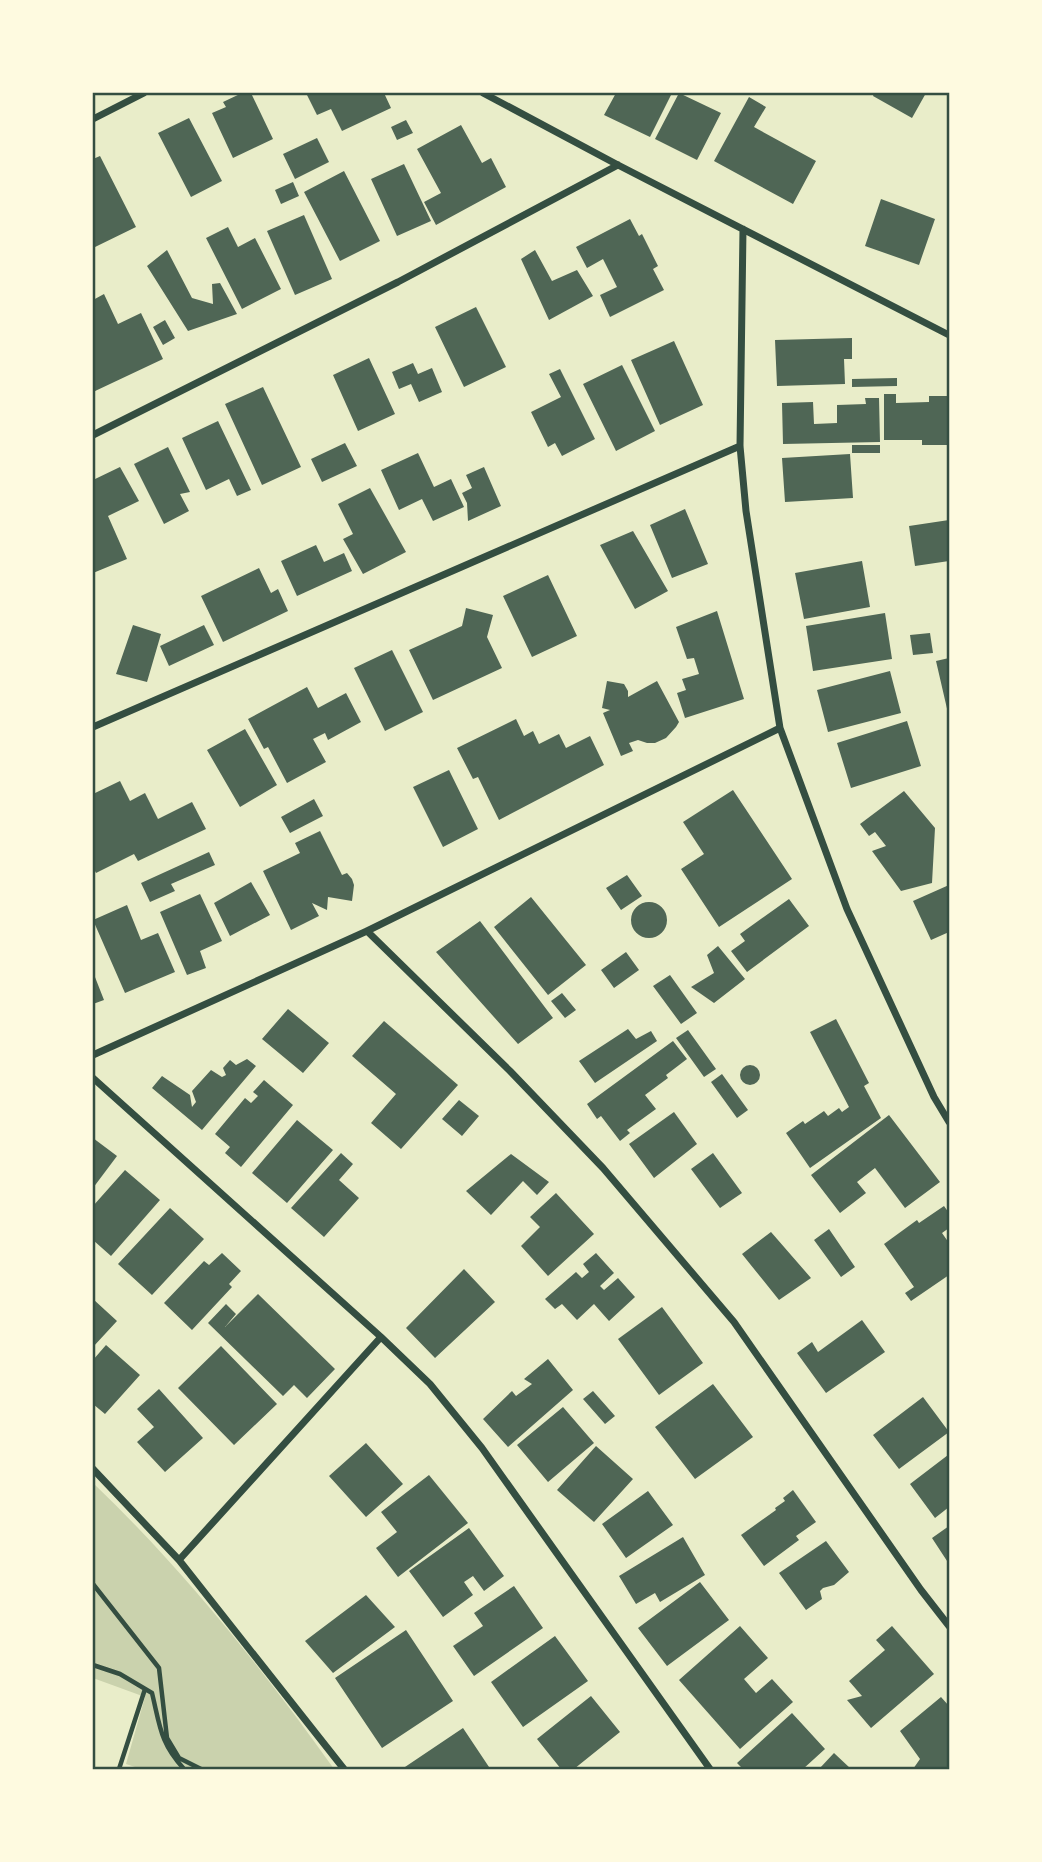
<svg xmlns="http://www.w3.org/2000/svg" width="1042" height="1862" font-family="Helvetica,sans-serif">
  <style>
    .green { fill: #cad2ad }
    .building { fill: #4f6655 }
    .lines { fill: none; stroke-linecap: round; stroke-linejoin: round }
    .path { stroke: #344e41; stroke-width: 4.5 }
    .minor { stroke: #344e41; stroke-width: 7 }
    .neatline { fill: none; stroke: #344e41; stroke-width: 2.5 }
  </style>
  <rect width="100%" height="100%" fill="#e9edc9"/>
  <path class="green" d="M93 1483C183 1569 262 1668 334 1769H141L126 1764 145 1697 93 1678Z"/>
  <path class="building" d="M242 93H251L273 139 233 158 212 113 226 107 223 102Z
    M306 93H384L391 108 342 131 331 109 317 115Z
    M616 93H672L650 137 604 115Z
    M679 93 721 113 697 160 655 139Z
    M874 93H926L912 118 873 96Z
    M749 97 766 107 754 127 816 161 793 204 714 161Z
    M189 118 222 181 191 197 158 133Z
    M406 120 413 133 397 140 391 127Z
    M461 125 482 163 491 158 506 187 436 225 424 202 441 193 417 149Z
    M317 138 329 162 295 179 283 154Z
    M100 156 136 227 93 248V159Z
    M404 164 431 221 397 236 371 179Z
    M344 171 380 241 340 261 304 192Z
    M293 182 299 196 281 204 275 190Z
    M881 199 935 219 919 265 865 246Z
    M304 215 332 279 295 295 267 231Z
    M630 219 639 236 642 234 658 266 653 269 664 290 610 317 600 295 617 287 603 259 587 268 576 247Z
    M228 227 238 247 255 238 281 289 242 309 206 238Z
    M167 250 192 298 213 304 212 284 220 283 237 314 188 331 147 266Z
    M535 250 552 281 577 270 593 296 549 320 521 259Z
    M104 294 118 324 141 313 163 359 93 392V300Z
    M476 307 506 367 464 387 435 327Z
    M165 320 175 338 163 345 153 327Z
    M852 338V359H844L845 384 777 386 775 340Z
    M674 341 703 405 660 425 631 360Z
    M369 358 395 414 358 431 333 375Z
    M413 363 418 374 432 368 442 392 419 402 411 384 399 389 392 372Z
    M622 365 655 431 616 451 583 384Z
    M560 369 595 439 562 456 555 443 548 447 531 412 561 397 549 374Z
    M897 378V386L852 387V379Z
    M263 387 301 467 262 485 225 404Z
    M884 394H896V403L929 402V396H949V445H922V440H884Z
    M865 398H879L880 442 783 444 782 403 813 402 814 424 837 423V405L866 404Z
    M218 421 251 490 237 496 229 479 206 490 182 438Z
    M345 443 357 466 322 482 311 459Z
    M852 445H880V453H852Z
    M168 447 190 492 180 494 189 511 164 524 134 464Z
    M418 453 434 487 451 479 464 507 433 521 422 499 399 510 381 470Z
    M850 454 853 498 785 502 782 458Z
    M120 467 139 501 108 516 127 559 93 573V480Z
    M484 467 501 506 468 521 467 503 462 493 472 488 466 475Z
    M370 488 406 552 363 574 343 539 353 534 338 504Z
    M685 509 708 564 672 578 650 525Z
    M949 520V561L915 566 909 526Z
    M633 531 668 591 635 609 600 545Z
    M316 545 324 562 344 553 352 571 297 596 281 561Z
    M862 561 870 607 804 619 795 573Z
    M259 568 271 593 278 589 288 611 223 642 201 596Z
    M548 575 577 636 532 657 503 596Z
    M466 608 493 615 487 637 502 668 433 700 409 650 462 626Z
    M717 611 744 699 685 718 677 693 686 690 682 679 699 674 694 658 687 659 676 627Z
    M885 613 892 659 813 671 806 626Z
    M133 625 161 634 147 682 116 674Z
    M204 625 214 645 169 666 160 646Z
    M930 633 933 653 913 655 910 635Z
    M392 650 423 712 385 731 354 668Z
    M949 658V713H948L936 661Z
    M890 671 901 713 828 732 817 690Z
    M607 681 624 684 628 691V697L657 681 679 722 676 727 666 738 655 743H647L638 740 629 743 633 751 621 756 603 713 610 710 602 708Z
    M307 687 318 708 346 693 361 722 328 740 325 733 313 739 326 762 287 783 268 747 264 749 248 719Z
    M516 719 524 736 533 731 539 744 559 734 566 748 590 736 604 765 499 820 478 777 473 779 457 748Z
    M907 721 921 766 851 788 837 743Z
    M245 729 277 785 240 807 207 750Z
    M449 770 478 829 443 847 413 787Z
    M120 781 130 801 145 793 158 819 192 802 206 829 138 861 134 854 96 873 93 867V794Z
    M733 790 792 879 719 927 681 869 704 854 683 822Z
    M904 791 935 828 932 883 901 891 872 851 886 846 875 832 869 836 860 824Z
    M314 799 323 816 290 833 281 817Z
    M320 831 342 875 347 873 352 879 354 885 352 901 328 897 327 910 312 903 319 916 291 930 263 871 300 853 295 843Z
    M209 852 215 865 171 884 175 891 150 902 141 883Z
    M627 875 642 896 621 910 606 888Z
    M251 882 270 915 230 936 214 903Z
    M949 885V932L931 940 913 901Z
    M200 894 222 941 200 951 206 968 187 975 160 912Z
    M531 897 586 965 548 995 494 927Z
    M789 899 809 926 747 972 731 951 745 941 740 934Z
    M631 920a18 18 0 1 1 36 0a18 18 0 1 1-36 0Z
    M127 905 141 940 158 933 175 972 125 993 93 920Z
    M480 921 553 1018 518 1044 436 952Z
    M718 946 745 979 714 1003 691 987 714 973 707 955Z
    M626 952 639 970 614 988 601 970Z
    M93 972 104 1000 93 1004Z
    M670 975 697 1013 681 1024 653 986Z
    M562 993 576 1010 565 1018 551 1001Z
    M288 1009 329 1043 303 1073 262 1039Z
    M836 1019 869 1083 864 1086 881 1118 810 1168 786 1133 803 1121 805 1124 824 1111 828 1116 839 1108 842 1112 849 1107 810 1032Z
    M384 1021 458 1085 401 1149 371 1123 396 1094 352 1056Z
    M628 1029 636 1039 651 1031 657 1041 595 1083 579 1061Z
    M688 1030 716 1069 704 1077 676 1038Z
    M673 1041 687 1059 666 1075 668 1078 645 1095 656 1109 627 1130 630 1133 620 1141 601 1116 597 1119 587 1104Z
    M247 1059 256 1066 202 1130 152 1088 162 1076 190 1095 192 1107 196 1102 192 1091 211 1070 222 1077 226 1075 223 1068 230 1060 236 1065Z
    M740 1075a10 10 0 1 1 20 0a10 10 0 1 1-20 0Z
    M722 1074 748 1110 737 1118 711 1082Z
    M264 1080 293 1105 241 1167 225 1153 230 1147 215 1134 245 1098 251 1103 258 1096 253 1092Z
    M459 1100 479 1116 462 1136 442 1119Z
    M674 1112 697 1144 654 1178 629 1144Z
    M889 1115 940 1182 905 1208 875 1168 857 1182 866 1193 840 1213 811 1175Z
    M297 1120 333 1150 287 1203 252 1173Z
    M93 1138 117 1156 93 1188Z
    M341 1153 353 1164 339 1180 359 1198 324 1237 291 1208Z
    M713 1153 742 1193 720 1208 691 1169Z
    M511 1154 549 1182 537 1195 523 1181 491 1215 466 1191Z
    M125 1170 160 1200 111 1256 93 1240V1206Z
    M556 1193 594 1234 548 1276 521 1246 540 1227 530 1217Z
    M944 1206 949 1213V1228L942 1233 949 1243V1275L911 1301 905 1293 914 1287 884 1244 917 1220 919 1223Z
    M170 1208 204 1239 152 1295 118 1264Z
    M829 1229 855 1267 841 1277 814 1240Z
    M771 1232 811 1278 779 1300 742 1254Z
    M222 1253 241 1271 229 1284 232 1287 192 1330 164 1303 204 1261 209 1265Z
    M596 1253 614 1273 600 1286 604 1290 618 1278 635 1297 609 1321 594 1304 577 1320 562 1304 555 1309 545 1299 576 1272 582 1278 589 1272 583 1264Z
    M464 1269 495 1302 435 1358 406 1328Z
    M258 1294 335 1369 307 1398 294 1385 283 1396 208 1323 226 1304 236 1314 225 1327Z
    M93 1299 117 1321 93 1347Z
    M662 1307 703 1363 659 1395 618 1339Z
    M862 1320 885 1352 826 1393 797 1353 812 1342 818 1352Z
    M106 1345 140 1375 105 1414 93 1404V1360Z
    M221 1346 277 1404 234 1445 178 1388Z
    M548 1359 573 1390 508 1447 483 1419 512 1391 516 1396 532 1384 524 1379Z
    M713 1384 753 1437 695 1479 655 1427Z
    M159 1389 203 1438 165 1472 137 1442 154 1427 137 1409Z
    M593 1391 615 1416 605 1424 583 1399Z
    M923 1397 949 1432 899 1469 873 1435Z
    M563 1407 594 1443 548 1482 517 1445Z
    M366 1443 403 1484 366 1517 329 1476Z
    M596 1446 633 1479 594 1522 557 1490Z
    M948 1455 949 1507 935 1518 910 1484Z
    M429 1475 468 1523 398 1577 376 1548 397 1532 381 1512Z
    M793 1490 816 1522 796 1536 799 1540 764 1566 741 1535 776 1510 775 1508 785 1501 783 1498Z
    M648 1491 673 1525 626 1558 602 1524Z
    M949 1526V1564L932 1538Z
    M469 1528 504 1576 484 1591 473 1576 464 1582 473 1595 443 1617 409 1571Z
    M683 1537 705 1575 660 1602 655 1593 636 1604 619 1576Z
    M826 1541 849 1572 834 1585 823 1588 820 1591 822 1599 806 1610 779 1573Z
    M700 1582 729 1620 667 1666 638 1628Z
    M514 1586 543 1628 474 1676 453 1646 483 1626 474 1613Z
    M366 1595 395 1627 333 1673 305 1641Z
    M740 1626 768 1658 744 1679 756 1693 772 1679 793 1702 740 1749 679 1680Z
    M892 1626 934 1674 871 1728 847 1700 862 1696 849 1681 885 1650 876 1640Z
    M406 1630 453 1701 382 1748 335 1678Z
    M555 1636 588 1681 523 1727 491 1682Z
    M591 1696 620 1732 574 1769H561L537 1739Z
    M941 1697 949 1706V1769H913L920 1759 900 1731Z
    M792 1713 825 1749 803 1769H743L737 1763Z
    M463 1728 489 1767 486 1769H402Z
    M834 1753 851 1769H819Z"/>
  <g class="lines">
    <path class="path" d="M93 1584 159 1668 167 1738 179 1758 201 1769
      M93 1665 120 1674 152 1693C160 1726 160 1743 184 1769
      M119 1769 145 1689"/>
    <path class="minor" d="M483 93 618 165 949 335
      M93 119 144 93
      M743 229 740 446 746 511 780 728 847 909 934 1097 949 1122
      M93 435 398 282 618 165
      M93 727 740 446
      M367 931 510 1071 603 1168 734 1322 921 1590 949 1626
      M93 1055 367 931 780 728
      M93 1078 381 1337 430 1384 482 1448 710 1769
      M93 1469 179 1560 344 1769
      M179 1560 381 1337"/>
  </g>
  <rect width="1042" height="1862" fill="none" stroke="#fefae0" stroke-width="189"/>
  <rect x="94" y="94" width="854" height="1674" class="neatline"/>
</svg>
